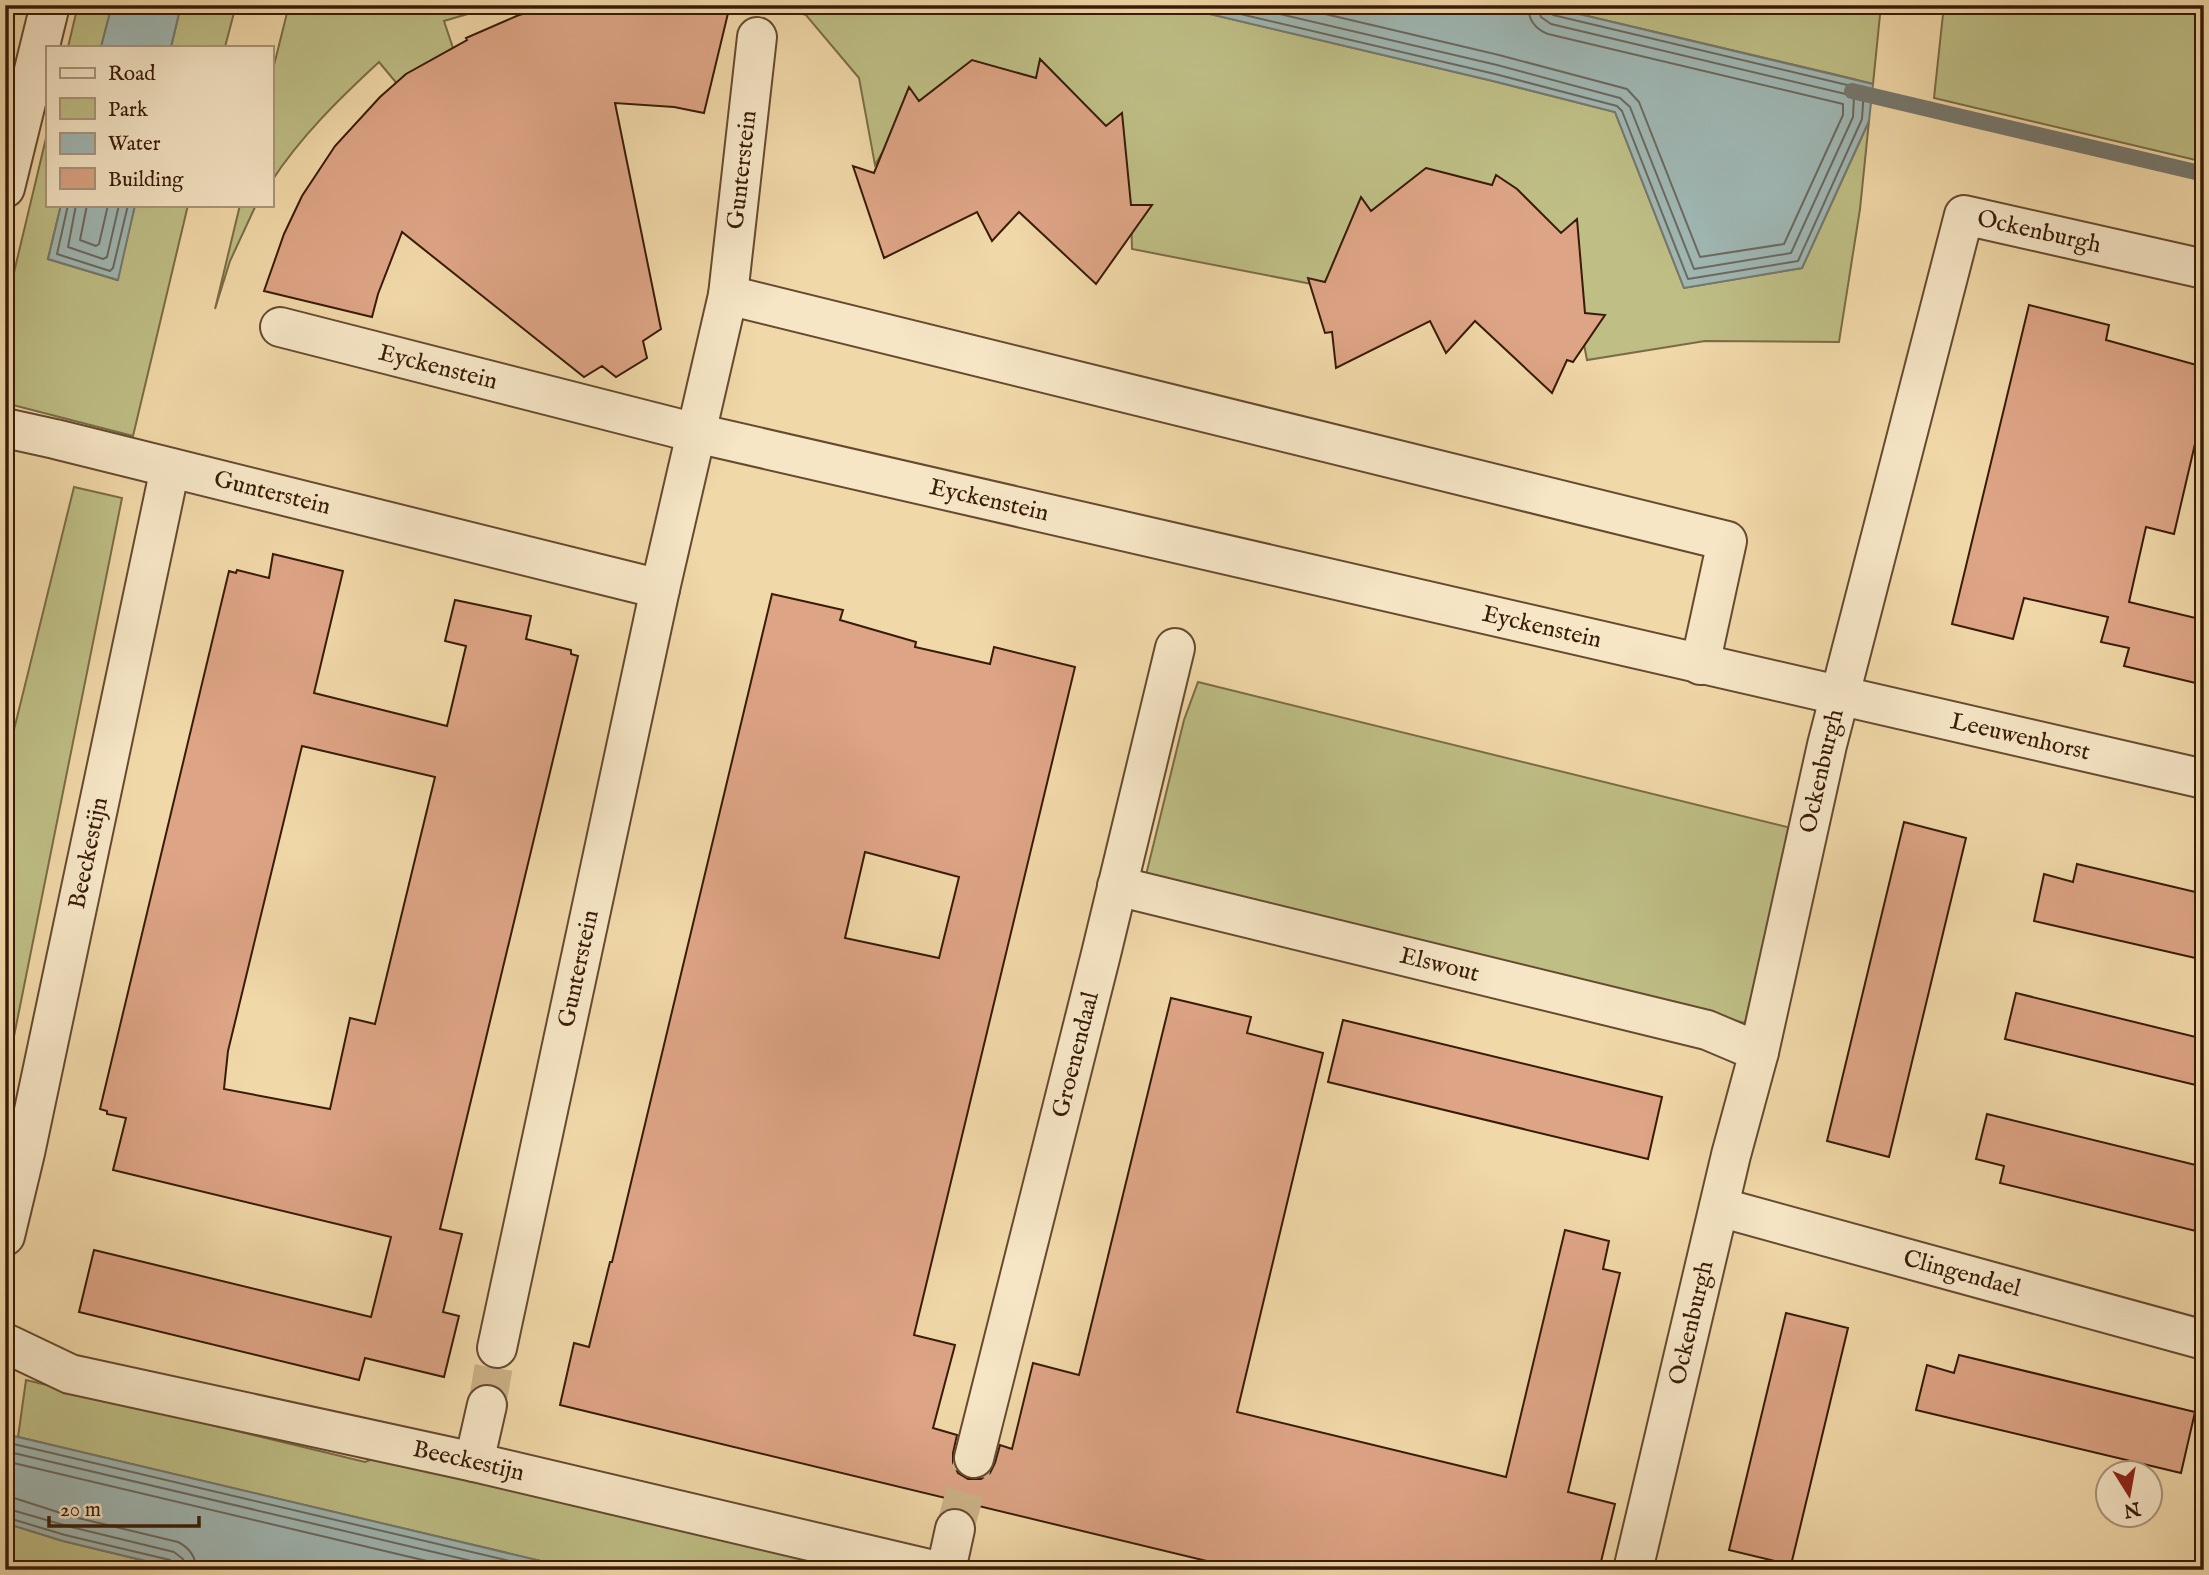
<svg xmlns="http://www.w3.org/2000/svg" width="2209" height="1575" font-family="'IM FELL English',serif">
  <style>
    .green { fill: #bebe85; stroke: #7b6c46; stroke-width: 2 }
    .water { fill: #9fb7b3; stroke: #76796f; stroke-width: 2 }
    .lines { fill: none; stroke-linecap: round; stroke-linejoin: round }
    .shore { stroke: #6c695e; stroke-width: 2 }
    .stream { stroke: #76796f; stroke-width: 16 }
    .building { fill: #dda485; stroke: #381b08; stroke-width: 2; fill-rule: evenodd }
    .minor-tunnel { stroke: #ccb288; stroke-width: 38; stroke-dasharray: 38 19; stroke-linecap: butt }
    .minor-casing { stroke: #664a30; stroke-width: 42 }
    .tertiary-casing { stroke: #664a30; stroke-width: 42 }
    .minor { stroke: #f6e6c6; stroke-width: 38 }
    .tertiary { stroke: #f6e6c6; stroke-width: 38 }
    .labels { text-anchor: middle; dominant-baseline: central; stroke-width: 6; stroke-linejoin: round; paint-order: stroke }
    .street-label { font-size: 24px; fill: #381b08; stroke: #f6e6c6 }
  </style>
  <rect width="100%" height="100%" fill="#f1d8a8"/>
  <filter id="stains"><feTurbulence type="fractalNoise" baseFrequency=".00286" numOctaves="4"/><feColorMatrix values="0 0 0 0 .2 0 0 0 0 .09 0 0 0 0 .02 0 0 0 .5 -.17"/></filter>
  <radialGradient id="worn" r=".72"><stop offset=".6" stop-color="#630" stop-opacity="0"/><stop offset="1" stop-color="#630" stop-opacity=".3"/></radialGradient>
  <path class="green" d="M78 5H112L101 47H68Z
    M181 5H236L225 47H171Z
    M289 5H498L444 21 466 87 423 115 379 62C339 99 301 136 271 182V77Z
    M775 5H1172L1493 81 1615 112 1684 288 1802 268 1869 121 1860 209 1839 342 1705 341 1587 360 1564 241 1363 294 1132 249 1131 211 945 106 882 153 875 165 859 78 806 15Z
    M1541 5H1881L1873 84 1837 75Z
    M1944 5H2204V162L1934 98Z
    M47 134V205H61L48 259 117 280 135 205H188L133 436 5 403V310Z
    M240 205H256L230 261 215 309Z
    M74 487 122 498 5 1081V766Z
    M1198 682 1791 828 1745 1023 1146 875 1184 720Z
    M26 1380 365 1462 401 1448 901 1570H579L18 1437Z
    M5 1523 63 1541 183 1570H5Z"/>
  <path class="water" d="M112 5H181L171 47H101Z
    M1172 5H1541L1873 84 1869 121 1802 268 1684 288 1615 112 1493 81Z
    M61 205H135L118 280 48 259Z
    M5 1434 18 1437 579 1570H183L63 1541 5 1523Z"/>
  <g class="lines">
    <path class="shore" d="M1202 5 1495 74 1617 106 1622 111 1688 279 1798 261 1862 119 1864 89 1553 15 1548 11 1547 5
      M1241 5 1497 65 1620 98 1630 107 1694 269 1791 253 1853 117 1854 96 1551 24 1541 17 1538 5
      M1287 5 1499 55 1627 89 1639 102 1700 257 1784 244 1843 115V104L1548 34C1535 29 1528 19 1528 5
      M68 205 57 254 110 271 113 268 128 205
      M76 205 68 247 103 259 107 257 119 205
      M87 205 80 240 96 246 99 244 108 205
      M5 1442 548 1570
      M5 1451 510 1570
      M5 1461 465 1570
      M5 1497 14 1498 70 1516 178 1542C190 1548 196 1557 196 1570
      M5 1508 67 1526 174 1552 183 1559 185 1570
      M5 1517 65 1535 170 1560 176 1564 177 1570"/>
    <path class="stream" d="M1852 91 2204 174"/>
  </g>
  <path class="building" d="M555 5H730L704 113 674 107 615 103 661 329 643 341 647 358 616 377 602 366 584 377 402 232 378 294 372 317 264 291 284 234 302 196 335 146 380 97 406 74 467 40 466 38 519 15Z
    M1040 59 1106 126 1122 113 1131 205H1152L1096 284 1019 212 992 241 977 212 884 258 853 166 874 173 909 87 919 101 972 60 1036 78Z
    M1426 168 1492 185 1496 175 1517 189 1561 233 1577 219 1585 313 1605 315 1573 362 1567 360 1552 393 1475 321 1446 353 1430 321 1336 368 1332 332 1325 333 1308 278 1325 282 1361 197 1371 211Z
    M2029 305 2109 325 2106 340 2204 367V432L2198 431 2174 534 2146 527 2129 602 2204 620V685L2124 666 2129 648 2101 642 2108 617 2024 598 2013 639 1952 624Z
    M273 554 343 571 314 693 447 726 466 646 445 641 455 600 531 616 526 639 571 650V654L578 656 440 1229 462 1234 443 1312 459 1316 444 1377 365 1358 359 1380 79 1312 94 1250 371 1317 391 1237 113 1170 126 1118 107 1114V1111L100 1109 229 571 236 573 237 570 269 578ZM302 746 435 777 375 1024 350 1018 330 1109 224 1089 228 1051Z
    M772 594 843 610 840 620 916 642 915 647 990 664 994 647 1075 667 914 1335 955 1345 933 1428 957 1435 953 1453V1463L958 1473 968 1479H981L990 1473 995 1463 1000 1445 1012 1449 1033 1363 1079 1375 1171 998 1251 1017 1247 1033 1323 1053 1237 1412 1506 1477 1565 1230 1609 1241 1603 1269 1620 1273 1568 1492 1615 1504 1599 1570H1244L560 1405 574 1343 589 1347 610 1262H612ZM865 852 959 877 939 958 845 938Z
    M1904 822 1966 838 1889 1157 1827 1141Z
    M2077 864 2204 894V960L2034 921 2044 874 2073 882Z
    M2016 993 2204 1039V1087L2005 1039Z
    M1343 1020 1662 1097 1648 1159 1328 1082Z
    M1987 1114 2204 1167V1233L2000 1183 2004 1166 1976 1159Z
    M1786 1313 1848 1328 1791 1565 1729 1550Z
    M1959 1355 2195 1412 2181 1473 1916 1410 1927 1365 1954 1373Z"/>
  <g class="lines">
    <path class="minor-tunnel" d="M487 1405 497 1348
      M955 1529 974 1458"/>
    <g class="minor-casing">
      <g id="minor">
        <path d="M728 295 1727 541 1700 665"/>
        <path id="s1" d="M280 327 696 433 2204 779"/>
        <path id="s2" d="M5 428 55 439 660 589"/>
        <path id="s3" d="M1117 886 1707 1030 1759 1052"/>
        <path id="s4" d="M1719 1207 2204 1340"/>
        <path id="s5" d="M5 1236 25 1153 170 468"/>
        <path id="s6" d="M5 1343 70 1374 474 1462 933 1570"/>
        <path id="s7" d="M497 1348 660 589 728 295 757 37"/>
        <path id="s8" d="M974 1458 1101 954 1175 648"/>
        <path d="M474 1462 487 1405"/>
        <path d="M946 1570 955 1529"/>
        <path id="s9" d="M1633 1570 1731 1155 1759 1052 1827 745 1964 215 2204 269"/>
      </g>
    </g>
    <g class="tertiary-casing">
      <path id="tertiary" d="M5 188 50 5"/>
    </g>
    <use href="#minor" class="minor"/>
    <use href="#tertiary" class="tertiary"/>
  </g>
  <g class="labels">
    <g class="street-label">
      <text stroke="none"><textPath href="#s7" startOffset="1204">Gunterstein</textPath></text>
      <text stroke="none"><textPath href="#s9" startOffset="1472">Ockenburgh</textPath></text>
      <text stroke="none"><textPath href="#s1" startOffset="163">Eyckenstein</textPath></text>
      <text stroke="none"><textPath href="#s2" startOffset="275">Gunterstein</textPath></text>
      <text stroke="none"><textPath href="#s1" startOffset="730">Eyckenstein</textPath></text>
      <text stroke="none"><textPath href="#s1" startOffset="1297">Eyckenstein</textPath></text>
      <text stroke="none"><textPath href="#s1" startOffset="1788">Leeuwenhorst</textPath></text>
      <text stroke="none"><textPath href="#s9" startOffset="821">Ockenburgh</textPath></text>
      <text stroke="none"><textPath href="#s5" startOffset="392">Beeckestijn</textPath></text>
      <text stroke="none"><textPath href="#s3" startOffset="332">Elswout</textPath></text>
      <text stroke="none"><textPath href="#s7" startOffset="388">Gunterstein</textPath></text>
      <text stroke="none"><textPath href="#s8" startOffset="416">Groenendaal</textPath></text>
      <text stroke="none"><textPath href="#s4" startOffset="252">Clingendael</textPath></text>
      <text stroke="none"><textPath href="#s9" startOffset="254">Ockenburgh</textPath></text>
      <text stroke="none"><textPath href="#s6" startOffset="480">Beeckestijn</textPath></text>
    </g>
  </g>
  <rect width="2209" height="1575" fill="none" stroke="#f1d8a8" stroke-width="28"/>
  <rect x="7" y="7" width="2195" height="1561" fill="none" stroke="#381b08" stroke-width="3.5"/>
  <rect x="14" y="14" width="2181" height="1547" fill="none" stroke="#381b08" stroke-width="2"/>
  <rect x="46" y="46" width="228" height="161" fill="#f6e6c6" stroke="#aa957a" stroke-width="2"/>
  <rect x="60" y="68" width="35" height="10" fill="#f6e6c6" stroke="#aa957a" stroke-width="2"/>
  <text x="108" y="80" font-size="21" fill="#381b08">Road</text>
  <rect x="60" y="98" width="35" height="21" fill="#bebe85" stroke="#aa957a" stroke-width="2"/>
  <text x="108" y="116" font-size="21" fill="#381b08">Park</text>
  <rect x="60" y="133" width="35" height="21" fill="#9fb7b3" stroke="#aa957a" stroke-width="2"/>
  <text x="108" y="150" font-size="21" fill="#381b08">Water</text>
  <rect x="60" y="168" width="35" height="21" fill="#dda485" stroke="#aa957a" stroke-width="2"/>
  <text x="108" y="186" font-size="21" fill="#381b08">Building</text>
  <g transform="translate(2129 1494) rotate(169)"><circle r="33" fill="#f6e6c6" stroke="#aa957a" stroke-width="2"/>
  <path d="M0-5L12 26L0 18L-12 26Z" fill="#8f2418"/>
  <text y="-10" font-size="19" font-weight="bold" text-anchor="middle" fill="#381b08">N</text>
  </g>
  <path d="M49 1516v10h150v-10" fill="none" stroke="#381b08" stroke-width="3.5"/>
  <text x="60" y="1516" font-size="21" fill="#381b08" stroke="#f6e6c6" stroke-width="5" paint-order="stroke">20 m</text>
  <rect width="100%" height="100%" filter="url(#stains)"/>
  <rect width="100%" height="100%" fill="url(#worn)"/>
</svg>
